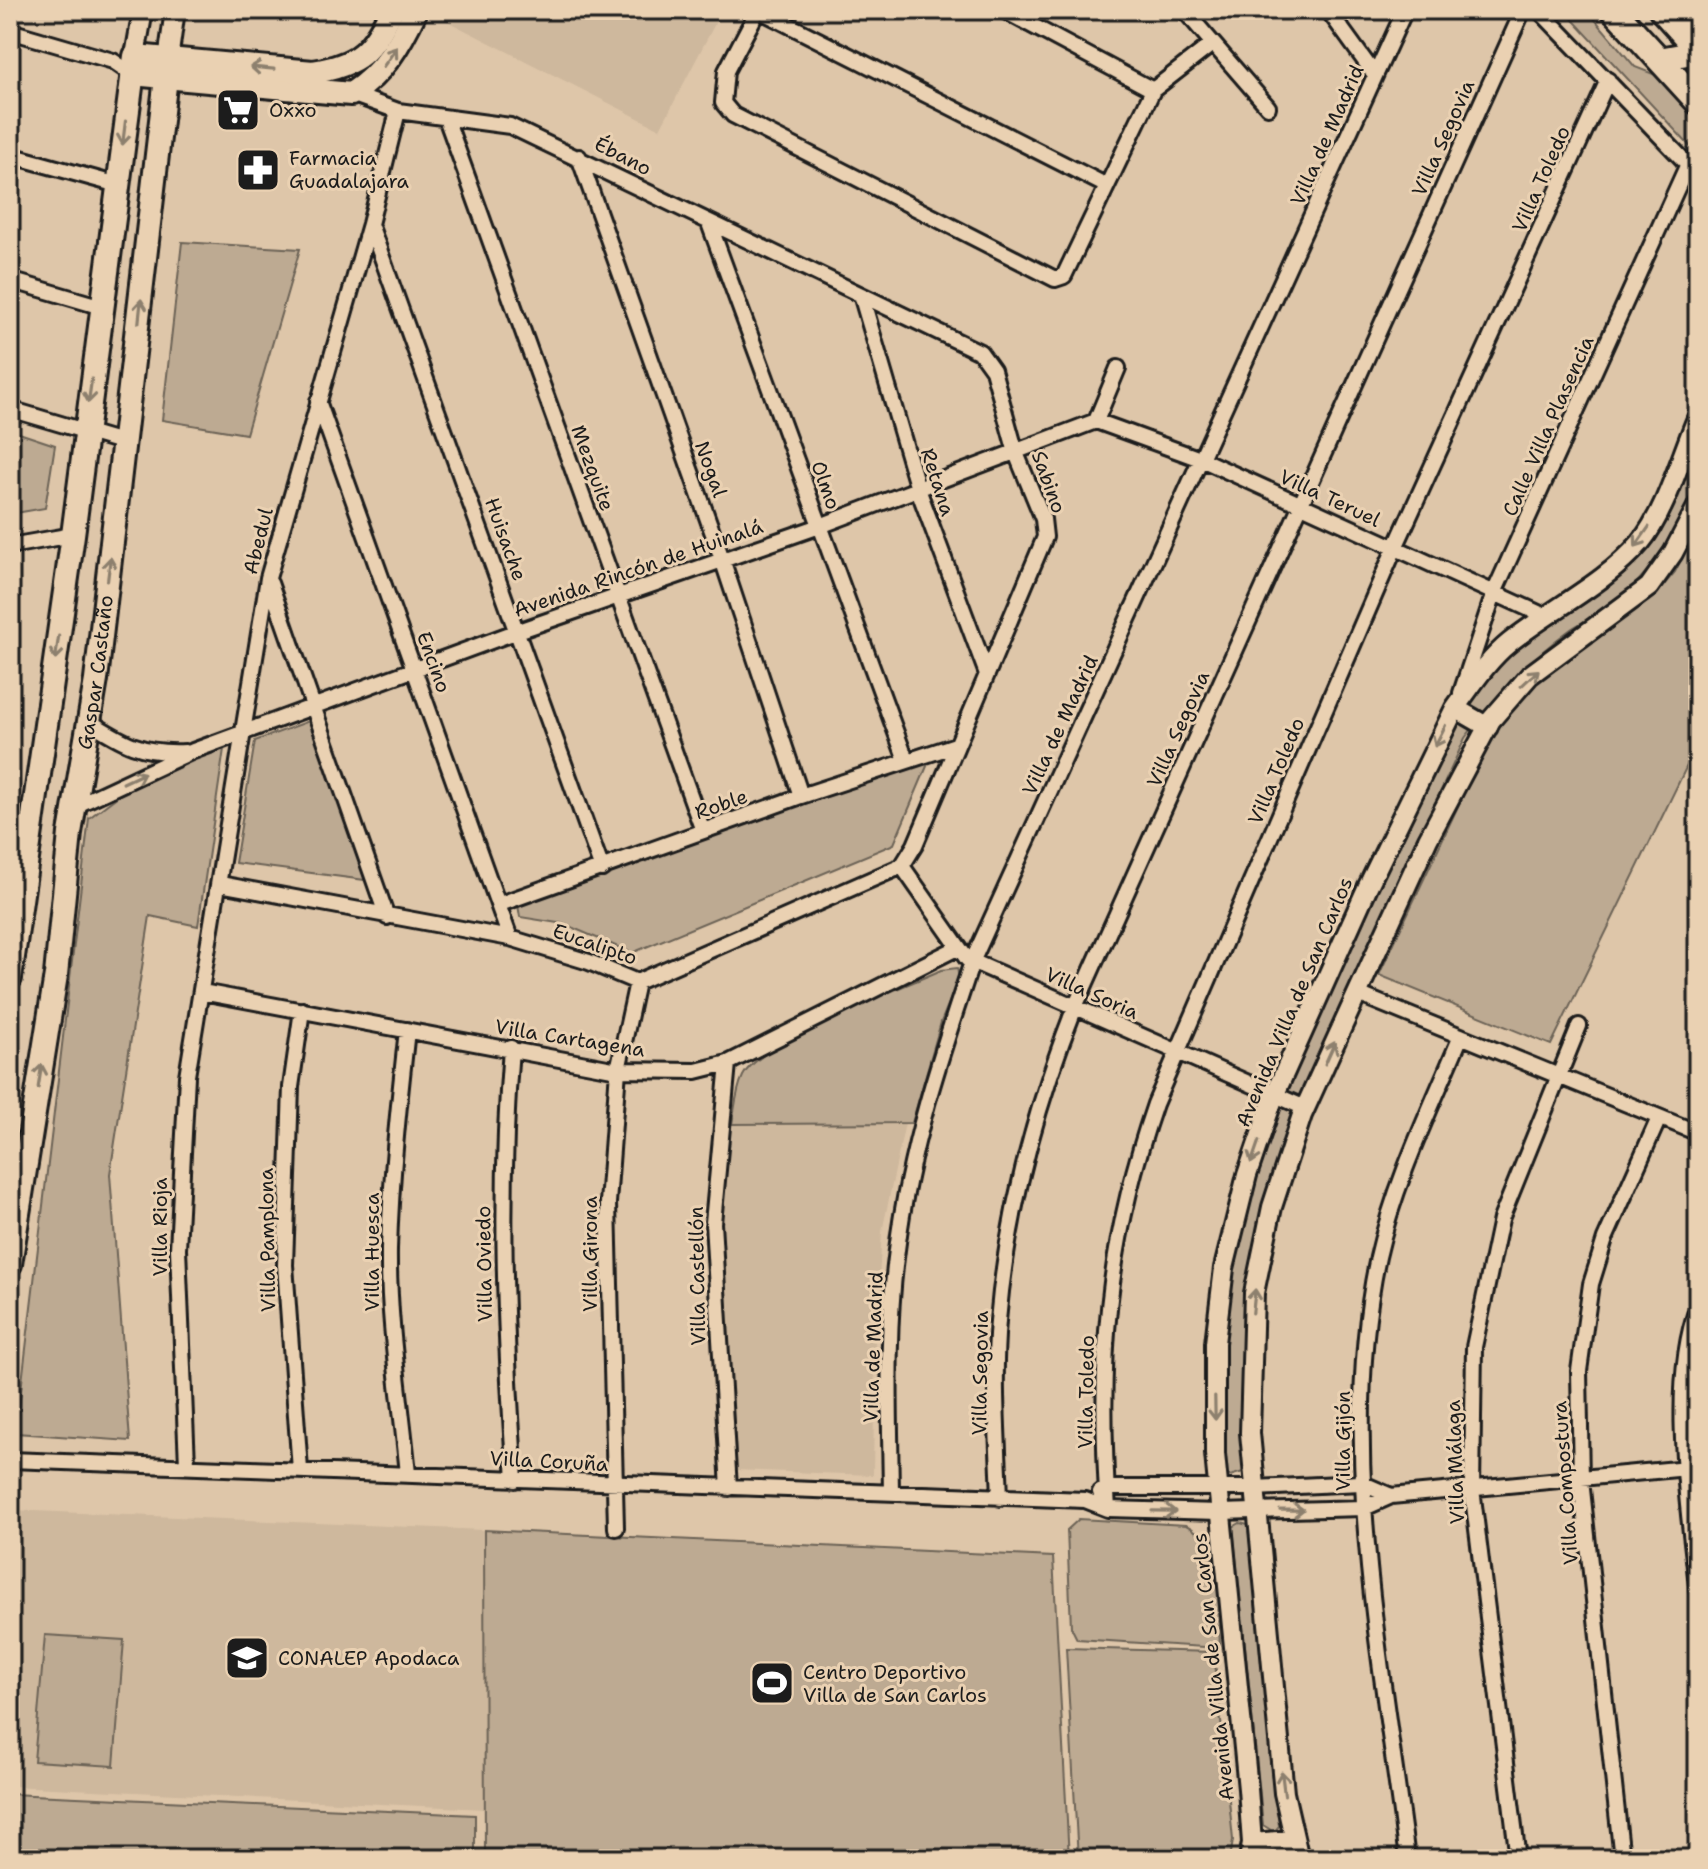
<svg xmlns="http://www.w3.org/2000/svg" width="1708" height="1869" font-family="'Shantell Sans',sans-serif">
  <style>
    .built { fill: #ceb89d }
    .green { fill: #bdaa92; stroke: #6c6357; stroke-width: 2 }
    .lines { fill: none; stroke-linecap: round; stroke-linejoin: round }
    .minor-casing { stroke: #1c1c1c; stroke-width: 20 }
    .tertiary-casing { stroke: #1c1c1c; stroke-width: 24 }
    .secondary-casing { stroke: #1c1c1c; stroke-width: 28 }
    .primary-casing { stroke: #1c1c1c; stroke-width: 30 }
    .minor { stroke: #ead1b2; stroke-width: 14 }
    .tertiary { stroke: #ead1b2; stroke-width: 18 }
    .secondary { stroke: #ead1b2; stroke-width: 22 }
    .primary { stroke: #ead1b2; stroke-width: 24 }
    .oneway { stroke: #8d806e }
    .labels { text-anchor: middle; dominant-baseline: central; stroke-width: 6; stroke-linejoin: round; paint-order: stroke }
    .poi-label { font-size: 20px; fill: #1c1c1c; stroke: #ead1b2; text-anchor: start }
    .street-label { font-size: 20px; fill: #1c1c1c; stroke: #ead1b2 }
  </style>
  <rect width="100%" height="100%" fill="#dec6a9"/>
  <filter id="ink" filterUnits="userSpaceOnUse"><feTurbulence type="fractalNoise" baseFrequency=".0125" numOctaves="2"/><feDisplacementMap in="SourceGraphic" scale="16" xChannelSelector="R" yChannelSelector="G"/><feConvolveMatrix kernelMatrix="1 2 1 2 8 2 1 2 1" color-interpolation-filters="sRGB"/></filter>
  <g filter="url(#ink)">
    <path class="built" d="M433 10H722L660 129 431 13Z
      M905 1123 882 1232 875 1339 873 1475 735 1470 718 1230 732 1124Z
      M10 1510 484 1530 485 1809 10 1786Z"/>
    <path class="green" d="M1564 10H1587L1635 67 1661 77 1698 118V155Z
      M182 242 300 249 246 434 162 420Z
      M10 430 55 445 45 508 10 514Z
      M1698 430C1698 445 1701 465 1698 479 1687 519 1646 581 1613 604 1600 614 1584 620 1571 629 1529 659 1495 696 1465 738L1326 1042 1274 1171 1246 1297 1240 1407 1243 1472 1230 1476 1226 1473 1222 1371 1228 1293 1245 1205 1271 1124 1318 1018 1435 761 1469 699 1501 661 1620 576 1641 550Z
      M1698 526V743L1551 1045 1379 975 1489 740 1526 687 1658 592 1675 572Z
      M312 720 365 880 235 863 255 741Z
      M224 749 198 926 150 916 110 1174 130 1441 16 1433 89 818 147 774Z
      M930 759 894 844 632 953 564 924 520 917 518 905Z
      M957 968 959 978 941 1022 912 1123 732 1124C735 1108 736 1090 743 1076 761 1040 900 989 941 970Z
      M1079 1519 1186 1525C1225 1544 1218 1610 1220 1648L1077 1639 1071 1627 1067 1530Z
      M1240 1523 1248 1525 1279 1826 1274 1832 1263 1825 1233 1527Z
      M484 1530 1053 1557 1069 1859H485Z
      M45 1635 124 1640 114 1766 34 1761Z
      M1066 1648 1214 1652 1233 1840 1230 1859H1078Z
      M10 1794 475 1815V1859H10Z"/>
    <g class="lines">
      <g class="minor-casing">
        <path id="minor" d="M758 10 726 71 723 103 733 115 1055 279 1064 276 1153 90 1212 44
          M759 10 1107 186
          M1003 10 1153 90
          M1184 10 1268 107
          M1328 10 1375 75
          M1539 10 1698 175
          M10 31 113 61 132 74
          M446 118 703 831
          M10 155 118 185
          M579 157 722 559 801 796
          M709 223 906 760
          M370 224 602 869
          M10 280 102 307
          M862 298 918 489 987 674
          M318 401 510 938
          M10 409 125 443
          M1096 421 1203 460 1545 616
          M1096 421 1118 368
          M10 546 73 535
          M270 583 387 917
          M1461 693 1494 593 1688 164
          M87 720C123 743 141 754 185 752
          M75 806 193 751 518 631 820 526 1096 421
          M902 866 967 959 1305 1108
          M220 884 510 938 589 962 637 982 902 866 915 845 1045 537 1043 519 1016 453 993 370 980 352 510 126 398 111 351 94
          M500 904 801 796 956 745
          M202 992 618 1070 696 1071 728 1063 957 948
          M1358 994 1698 1133
          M407 1030C399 1103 391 1175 389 1249 388 1324 401 1400 408 1474
          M511 1048C499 1195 505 1333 515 1480
          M728 1063 713 1223 729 1488
          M1698 1306C1668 1384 1689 1511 1698 1594
          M10 1460 1085 1500 1108 1509 1220 1512 1364 1508 1391 1496 1698 1467
          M187 1464 178 1249 187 1076 268 578 370 224 398 111
          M300 1470 285 1265 291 1087 302 1010
          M1100 1492 1107 1488H1254L1361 1483 1391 1496
          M891 1493C890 1412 886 1330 897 1250 909 1150 940 1057 972 962L1405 10
          M1000 1498C998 1440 993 1379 998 1321 1007 1215 1036 1106 1075 1007L1523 10
          M1108 1509C1098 1361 1106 1246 1155 1104L1394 550 1608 80
          M616 1528 608 1203 618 1070 637 982
          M1407 1859C1383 1666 1337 1449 1378 1257 1395 1181 1431 1108 1461 1036
          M1518 1859 1472 1489 1474 1347 1501 1219 1579 1026
          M1622 1859 1581 1480 1579 1371 1591 1284 1605 1239 1659 1118"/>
      </g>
      <g class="tertiary-casing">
        <path id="tertiary" d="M135 56 143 10
          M168 60 175 10
          M1455 708 1488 727
          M1252 1843 1292 1840
          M1249 1859 1252 1843 1248 1789 1215 1454V1343L1224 1268 1247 1175 1274 1096 1368 886 1455 708C1472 685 1487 661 1509 643 1551 609 1605 584 1640 543 1666 512 1682 453 1698 416
          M1299 1859 1284 1793 1250 1433 1254 1293 1272 1207 1302 1115 1337 1038 1428 839 1491 720 1530 675 1649 587 1673 553 1698 505"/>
      </g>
      <g class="secondary-casing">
        <g id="secondary">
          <path d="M1659 59 1698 52"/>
          <path d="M132 74 351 94C384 72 399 46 416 10"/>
          <path d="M10 978 73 535 135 56 313 72C360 65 371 51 392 10"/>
          <path id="s1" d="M10 1264 56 975 70 833 96 680 168 60"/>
        </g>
      </g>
      <g class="primary-casing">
        <path id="primary" d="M1614 10 1698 102
          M1662 10 1698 50"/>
      </g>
      <use href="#minor" class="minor"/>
      <use href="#tertiary" class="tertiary"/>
      <use href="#secondary" class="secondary"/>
      <use href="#primary" class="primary"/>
    </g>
    <defs><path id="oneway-shaft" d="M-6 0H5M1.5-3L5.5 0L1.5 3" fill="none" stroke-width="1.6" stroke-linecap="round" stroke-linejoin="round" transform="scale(2)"/></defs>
    <g class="oneway">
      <use href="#oneway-shaft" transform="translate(390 57) rotate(-55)"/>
      <use href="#oneway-shaft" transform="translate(262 68) rotate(-175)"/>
      <use href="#oneway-shaft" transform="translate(124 133) rotate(97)"/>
      <use href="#oneway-shaft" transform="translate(140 311) rotate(-84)"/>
      <use href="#oneway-shaft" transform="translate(90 391) rotate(98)"/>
      <use href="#oneway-shaft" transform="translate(1642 537) rotate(125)"/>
      <use href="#oneway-shaft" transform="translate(109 569) rotate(-83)"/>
      <use href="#oneway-shaft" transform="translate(57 648) rotate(98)"/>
      <use href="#oneway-shaft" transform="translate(1530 678) rotate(-43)"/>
      <use href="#oneway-shaft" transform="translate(1440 736) rotate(117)"/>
      <use href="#oneway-shaft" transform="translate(134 778) rotate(-25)"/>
      <use href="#oneway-shaft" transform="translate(1330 1053) rotate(-66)"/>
      <use href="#oneway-shaft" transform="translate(40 1076) rotate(-81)"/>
      <use href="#oneway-shaft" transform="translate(1255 1152) rotate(109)"/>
      <use href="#oneway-shaft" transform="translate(1254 1301) rotate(-84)"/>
      <use href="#oneway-shaft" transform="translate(1215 1408) rotate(89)"/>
      <use href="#oneway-shaft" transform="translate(1292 1510) rotate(-1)"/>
      <use href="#oneway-shaft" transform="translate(1164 1511) rotate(1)"/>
      <use href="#oneway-shaft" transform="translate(1283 1783) rotate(-97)"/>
    </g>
  </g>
  <defs>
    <g id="supermarket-square" transform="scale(2.3)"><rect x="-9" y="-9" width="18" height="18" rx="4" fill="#1c1c1c" stroke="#ead1b2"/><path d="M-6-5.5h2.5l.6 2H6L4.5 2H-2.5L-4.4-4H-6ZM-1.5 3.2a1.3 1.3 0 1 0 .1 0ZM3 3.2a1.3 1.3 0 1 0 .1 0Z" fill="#fff"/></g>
    <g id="pharmacy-square" transform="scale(2.3)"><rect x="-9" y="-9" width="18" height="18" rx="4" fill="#1c1c1c" stroke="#ead1b2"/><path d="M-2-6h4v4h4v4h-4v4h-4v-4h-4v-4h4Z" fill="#fff"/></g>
    <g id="school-square" transform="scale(2.3)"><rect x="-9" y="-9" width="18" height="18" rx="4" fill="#1c1c1c" stroke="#ead1b2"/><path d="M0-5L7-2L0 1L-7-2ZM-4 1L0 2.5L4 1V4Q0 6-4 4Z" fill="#fff"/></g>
    <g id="stadium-square" transform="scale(2.3)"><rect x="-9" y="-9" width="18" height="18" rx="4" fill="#1c1c1c" stroke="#ead1b2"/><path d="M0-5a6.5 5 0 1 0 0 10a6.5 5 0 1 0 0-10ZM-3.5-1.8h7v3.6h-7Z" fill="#fff"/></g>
  </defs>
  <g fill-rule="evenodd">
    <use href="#supermarket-square" x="238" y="110"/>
    <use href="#pharmacy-square" x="258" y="170"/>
    <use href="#school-square" x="247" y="1658"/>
    <use href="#stadium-square" x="772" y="1683"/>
  </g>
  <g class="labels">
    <g class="poi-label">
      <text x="269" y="110">Oxxo</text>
      <text x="289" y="158">Farmacia<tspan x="289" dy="23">Guadalajara</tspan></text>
      <text x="278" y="1658">CONALEP Apodaca</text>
      <text x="803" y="1672">Centro Deportivo<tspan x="803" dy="23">Villa de San Carlos</tspan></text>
    </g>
    <g class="street-label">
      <text transform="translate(1327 135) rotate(-66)">Villa de Madrid</text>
      <text transform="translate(1443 138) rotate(-66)">Villa Segovia</text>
      <text transform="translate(623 156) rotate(27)">Ébano</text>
      <text transform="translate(1541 179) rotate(-66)">Villa Toledo</text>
      <text transform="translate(1548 426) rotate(-66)">Calle Villa Plasencia</text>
      <text transform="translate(593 468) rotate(70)">Mezquite</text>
      <text transform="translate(711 469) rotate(70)">Nogal</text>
      <text transform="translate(938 482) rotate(72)">Retana</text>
      <text transform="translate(1049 482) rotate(70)">Sabino</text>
      <text transform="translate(826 485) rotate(70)">Olmo</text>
      <text transform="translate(1330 498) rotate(25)">Villa Teruel</text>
      <text transform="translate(506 539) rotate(70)">Huisache</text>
      <text transform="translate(258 541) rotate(-76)">Abedul</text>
      <text transform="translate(638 568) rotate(-19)">Avenida Rincón de Huinalá</text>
      <text transform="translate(434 662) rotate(70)">Encino</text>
      <text stroke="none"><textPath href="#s1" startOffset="598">Gaspar Castaño</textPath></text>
      <text transform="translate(1060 725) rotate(-65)">Villa de Madrid</text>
      <text transform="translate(1178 729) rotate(-66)">Villa Segovia</text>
      <text transform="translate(1276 771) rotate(-67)">Villa Toledo</text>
      <text transform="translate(721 804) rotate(-19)">Roble</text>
      <text transform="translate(595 944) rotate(19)">Eucalipto</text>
      <text transform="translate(1092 993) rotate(24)">Villa Soria</text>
      <text transform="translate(1294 1002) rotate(-67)">Avenida Villa de San Carlos</text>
      <text transform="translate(570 1038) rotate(9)">Villa Cartagena</text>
      <text transform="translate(160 1227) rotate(-90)">Villa Rioja</text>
      <text transform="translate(267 1240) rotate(-91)">Villa Pamplona</text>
      <text transform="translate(372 1252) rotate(-90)">Villa Huesca</text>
      <text transform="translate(590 1254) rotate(-90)">Villa Girona</text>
      <text transform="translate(484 1264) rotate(-91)">Villa Oviedo</text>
      <text transform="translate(697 1276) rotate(-91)">Villa Castellón</text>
      <text transform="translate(873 1347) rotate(-88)">Villa de Madrid</text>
      <text transform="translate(980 1373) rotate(-89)">Villa Segovia</text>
      <text transform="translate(1086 1392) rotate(-89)">Villa Toledo</text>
      <text transform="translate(1343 1441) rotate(-90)">Villa Gijón</text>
      <text transform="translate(549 1461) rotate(3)">Villa Coruña</text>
      <text transform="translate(1455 1462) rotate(-92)">Villa Málaga</text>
      <text transform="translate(1565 1483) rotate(-94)">Villa Compostura</text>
      <text transform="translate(1213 1667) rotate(-96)">Avenida Villa de San Carlos</text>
    </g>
  </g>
  <rect width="1708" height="1869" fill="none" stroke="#ead1b2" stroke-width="40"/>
  <rect x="20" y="20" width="1668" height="1829" fill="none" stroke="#1c1c1c" stroke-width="3" filter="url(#ink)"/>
</svg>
